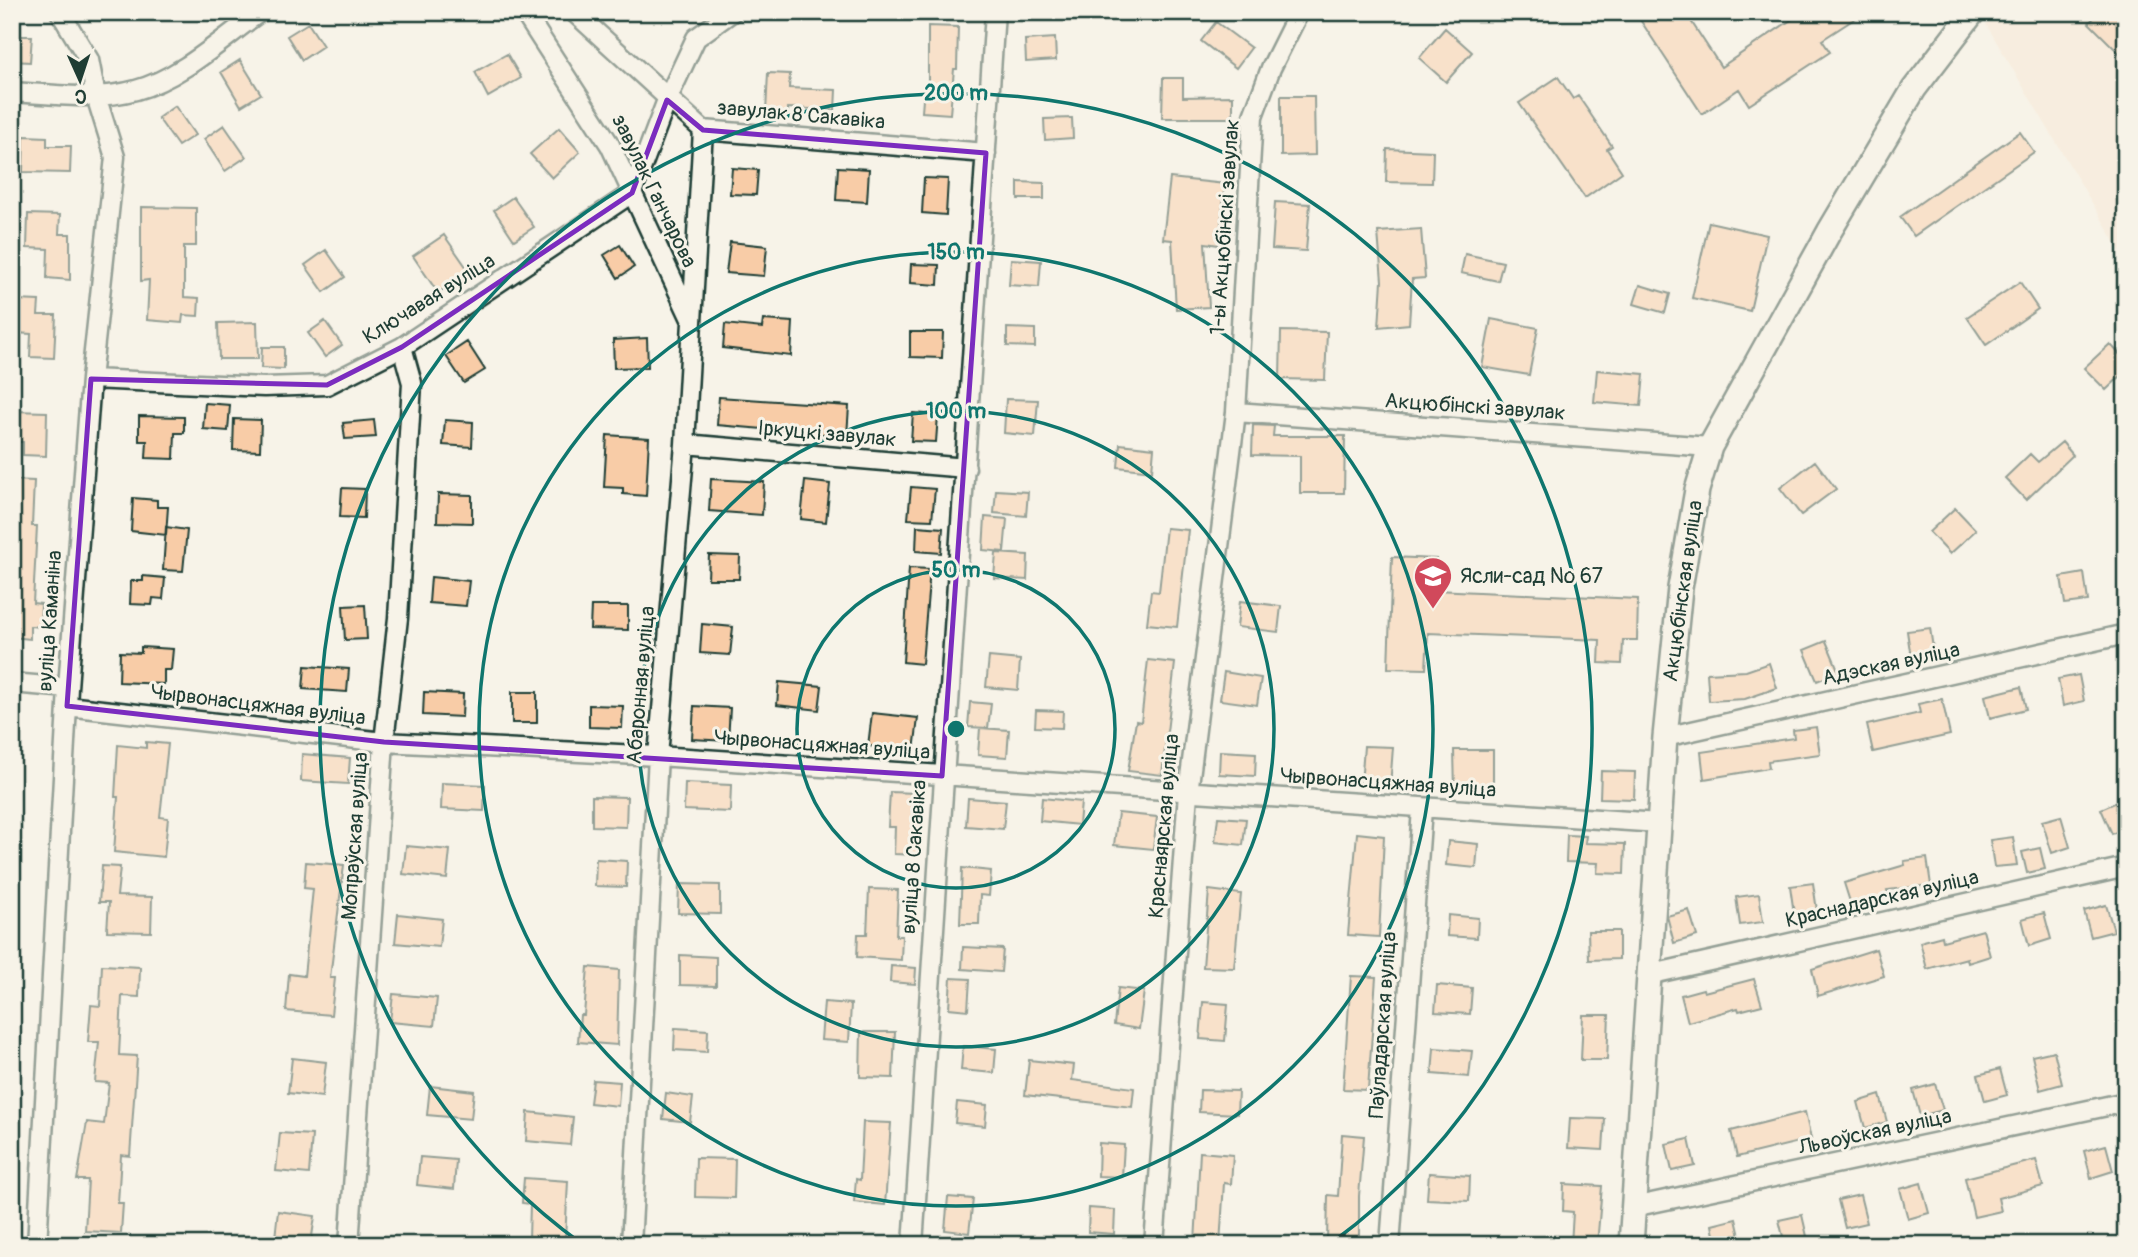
<svg xmlns="http://www.w3.org/2000/svg" width="2138" height="1257" font-family="Pangolin,sans-serif">
  <style>
    .built { fill: #f7e7d4 }
    .building { fill: #f8cca7; stroke: #1f3d34; stroke-width: 2 }
    .lines { fill: none; stroke-linecap: round; stroke-linejoin: round }
    .minor-casing { stroke: #1f3d34; stroke-width: 23 }
    .tertiary-casing { stroke: #1f3d34; stroke-width: 28 }
    .minor { stroke: #f7f3e8; stroke-width: 18 }
    .tertiary { stroke: #f7f3e8; stroke-width: 23 }
    .marked { fill: none; stroke: #7b2cbf; stroke-width: 5; stroke-linejoin: round }
    .ring { fill: none; stroke: #0f766e; stroke-width: 3.5 }
    .labels { text-anchor: middle; dominant-baseline: central; stroke-width: 6; stroke-linejoin: round; paint-order: stroke }
    .street-label { font-size: 21px; fill: #1f3d34; stroke: #f7f3e8 }
    .poi-label { font-size: 21px; fill: #1f3d34; stroke: #f7f3e8; text-anchor: start }
    .centre { fill: #0f766e; stroke: #f7f3e8; stroke-width: 3.5 }
    .ring-label { font-size: 21px; text-anchor: middle; font-weight: bold; fill: #0f766e; stroke: #f7f3e8; stroke-width: 6; stroke-linejoin: round; paint-order: stroke }
  </style>
  <rect width="100%" height="100%" fill="#f7f3e8"/>
  <filter id="ink" filterUnits="userSpaceOnUse"><feTurbulence type="fractalNoise" baseFrequency=".0143" numOctaves="2"/><feDisplacementMap in="SourceGraphic" scale="14" xChannelSelector="R" yChannelSelector="G"/><feConvolveMatrix kernelMatrix="1 2 1 2 8 2 1 2 1" color-interpolation-filters="sRGB"/></filter>
  <g filter="url(#ink)">
    <path class="built" d="M2003 12H2126V260L1986 24Z"/>
    <path class="building" d="M1635 12H1685L1721 67 1803 12H1865L1822 40 1830 52 1749 105 1739 89 1702 114Z
      M2099 12H2126V60L2089 23Z
      M1216 22 1251 48 1236 68 1201 41Z
      M308 23 323 46 302 60 287 36Z
      M928 26 958 27 957 69H954L950 114 922 112 924 87H928Z
      M1445 28 1472 52 1446 82 1419 58Z
      M12 36H32L30 62 12 61Z
      M1055 38 1056 60 1026 62 1025 40Z
      M507 54 521 78 488 97 475 72Z
      M240 60 261 94 241 106 221 72Z
      M768 73 790 74 789 88 836 90 835 110 788 108V113L766 112Z
      M1558 77 1573 99 1578 96 1587 109 1612 146 1607 149 1622 172 1585 198 1519 103Z
      M1163 78H1183V97L1233 96V118H1162Z
      M1281 96H1314L1315 155 1281 156Z
      M175 106 195 135 178 146 158 118Z
      M1072 118 1073 138 1045 140 1044 119Z
      M224 125 246 157 225 171 204 139Z
      M559 128 580 152 552 178 530 154Z
      M2020 132 2034 152 1914 236 1900 217Z
      M24 136 47 137V146H71L70 173 23 172Z
      M1387 149 1433 151 1432 183 1386 182Z
      M838 167 869 169 867 202 836 200Z
      M732 168 758 170 756 195 730 194Z
      M924 178 948 179 946 215 922 213Z
      M1170 178 1225 184 1219 245 1205 243 1209 307 1176 309 1172 240 1163 239Z
      M1018 182 1044 183V199H1018Z
      M513 197 534 227 514 240 494 210Z
      M1275 202 1310 204 1306 251 1272 249Z
      M141 207 196 208V246H184V297L199 298 198 316 183 315 182 323 147 320 149 280 141 281Z
      M28 214 60 215 59 234H70V280L47 278 48 249 27 248Z
      M1709 222 1767 235 1750 311 1692 298Z
      M1421 229 1425 278 1412 279 1409 324 1379 327 1382 281 1378 232Z
      M444 235 469 271 438 293 413 256Z
      M730 242 767 246 764 276 726 273Z
      M620 245 634 267 618 278 604 255Z
      M326 250 345 277 324 292 305 265Z
      M1465 254 1503 262 1498 281 1461 273Z
      M1011 259 1041 261 1039 287 1009 285Z
      M911 264 939 265 938 285 910 283Z
      M2020 282 2038 309 1986 345 1967 317Z
      M1640 285 1670 294 1665 313 1634 304Z
      M17 300 39 301 38 315H56L54 358 30 357 31 334 16 333Z
      M1491 319 1538 328 1529 375 1482 367Z
      M763 320 793 322 791 356 723 348 725 324 762 328Z
      M325 321 342 345 325 357 308 333Z
      M257 322 258 359H219L218 323Z
      M1007 328 1035 329V347L1007 346Z
      M1281 331 1327 332 1325 380 1280 379Z
      M910 332H943L942 358 910 357Z
      M647 338 648 367 614 368 613 340Z
      M467 342 485 370 464 383 446 356Z
      M2110 344 2126 361V371L2106 390 2084 368Z
      M262 347H284V369L261 368Z
      M1597 370 1644 374 1641 406 1594 402Z
      M719 397 849 406 847 436 717 425Z
      M1006 399 1038 400 1035 436 1004 433Z
      M205 403 230 405 228 431 203 429Z
      M12 411 47 412 46 456 23 455V442H12Z
      M913 413 938 415 936 442 911 441Z
      M139 416 184 417V433H175L174 459 146 458 147 441H139Z
      M234 419 261 420 260 451 233 450Z
      M374 420 376 437 345 439 343 423Z
      M445 420 473 422 472 447 443 445Z
      M1253 425 1274 426 1273 436H1345L1344 493H1300V456L1252 455Z
      M607 435 649 438 646 496 623 494V488L604 487Z
      M2062 442 2073 455 2026 500 2005 478 2030 454 2038 462Z
      M1120 444 1154 448 1152 471 1118 467Z
      M1815 461 1836 489 1801 515 1780 488Z
      M711 479 764 482 762 515 709 511Z
      M12 480 34 481 32 526H37L33 603 41 604 40 627 30 626V639L12 637 16 579 12 578Z
      M805 481 830 484 826 522 801 519Z
      M911 487 935 489 932 520 908 519Z
      M342 488 365 489 364 518 340 517Z
      M996 490 1028 492 1026 516 994 513Z
      M438 494 472 495V523L437 522Z
      M133 498 157 500V507H168L166 535 131 531Z
      M1955 508 1976 530 1950 554 1929 532Z
      M985 517 1007 519 1004 552 983 550Z
      M917 526 943 528 941 553 916 551Z
      M166 527 187 530 183 571 163 570Z
      M1166 528 1188 530 1177 627 1147 624 1151 591 1159 592Z
      M996 553 1028 555 1027 580 994 578Z
      M709 555 740 556 739 579H708Z
      M1392 557 1436 559 1435 590 1638 599 1637 640H1623L1622 664 1599 663 1600 640 1428 633 1426 669 1388 668Z
      M909 568 930 569 922 664 903 662Z
      M2084 573 2088 601 2065 604 2061 577Z
      M143 576 165 578 163 599 153 598 152 605 130 604 131 581H143Z
      M431 577 469 581 466 606 429 603Z
      M1240 601 1281 606 1278 632 1237 627Z
      M365 605 367 639 345 640 343 606Z
      M591 606H628V630L590 629Z
      M702 624 733 627 730 655 700 653Z
      M1930 628 1934 655 1911 658 1907 631Z
      M1826 641 1839 672 1817 681 1804 650Z
      M141 647 173 649 171 670H164V684L119 682 120 652 141 653Z
      M989 657 1020 660 1018 690 986 687Z
      M1148 660 1175 663 1162 775 1128 771 1136 721 1141 722Z
      M1769 663 1777 688 1745 699 1709 701 1707 673 1746 671Z
      M305 666 349 669 347 692 303 689Z
      M1224 672 1261 678 1257 705 1220 700Z
      M2079 675 2084 701 2063 706 2058 679Z
      M779 682 822 686 819 710 777 705Z
      M2021 687 2026 709 1990 718 1985 696Z
      M424 692 463 694 462 717 423 715Z
      M512 692H537V723H512Z
      M1942 699 1950 735 1873 752 1867 725 1920 713 1918 704Z
      M970 702 991 704 988 728 968 727Z
      M589 705 623 706 622 728 589 727Z
      M694 706 730 708 728 741 692 739Z
      M1036 710 1063 711 1062 728 1035 727Z
      M872 713 918 718 914 751 868 746Z
      M1816 727 1820 754 1768 761 1769 768 1704 779 1701 752 1794 738 1793 730Z
      M980 728 1009 730 1007 757 978 755Z
      M146 742 168 744 160 817 168 818 164 857 114 852 118 797H115L118 745 146 748Z
      M1364 746 1393 747 1390 787 1361 785Z
      M1454 750H1493V791H1455Z
      M1220 751 1256 753 1255 776 1219 774Z
      M302 754 350 758 348 784 301 781Z
      M1601 771 1635 772 1634 799 1600 798Z
      M442 783 485 785 484 811 441 809Z
      M685 783 731 785 730 812 684 810Z
      M890 792 916 793 914 828H919V855L894 854 895 827H888Z
      M592 796 627 797 626 827 592 826Z
      M968 798 1006 801 1003 829 966 826Z
      M1042 798 1081 802 1079 825 1040 821Z
      M2126 798V828L2112 834 2101 809Z
      M1118 813 1157 817 1153 849 1114 845Z
      M2061 816 2070 847 2052 853 2042 821Z
      M1218 817 1246 819 1243 845 1215 842Z
      M1357 833 1384 836 1379 937 1348 935Z
      M1567 835 1586 836 1585 843 1625 844 1624 874 1597 873 1598 863 1566 862Z
      M2013 837 2017 865 1994 867 1990 840Z
      M1448 841 1478 844 1476 868 1446 865Z
      M406 846 450 850 447 879 403 874Z
      M2040 848 2045 869 2027 873 2022 852Z
      M1927 858 1931 885 1887 890 1888 894 1851 905 1844 883 1905 865 1904 861Z
      M596 859 627 861 626 887 595 886Z
      M306 862 344 865 330 978H335L331 1015 286 1011 289 974 304 976 313 889 304 888Z
      M102 866 120 867 117 896 152 897 151 932 107 931 109 902H99Z
      M962 868 991 871 989 896 980 895 979 924H960Z
      M1813 883 1817 911 1794 914 1790 886Z
      M679 884 720 885V914L678 913Z
      M869 889 898 890 896 936H902L901 960 857 957 858 934H867Z
      M1209 890 1241 894 1234 968 1203 967Z
      M1759 894 1763 922 1740 925 1736 897Z
      M2106 905 2114 931 2091 937 2084 911Z
      M1689 910 1697 936 1674 943 1667 916Z
      M2044 913 2051 939 2029 946 2022 919Z
      M398 914 442 919 439 947 395 943Z
      M1448 915 1478 918 1477 938 1447 936Z
      M1983 930 1990 956 1968 963 1967 958 1927 969 1920 942 1942 936 1943 941Z
      M1588 931H1619V959L1589 960Z
      M963 947 1003 949 1001 972 962 969Z
      M1876 949 1884 976 1818 996 1812 969Z
      M680 955 716 957V986L680 985Z
      M102 965 140 967 139 997 122 996 119 1055 137 1056 130 1156 121 1155 118 1203H123L121 1233 85 1231 88 1180H77L87 1122 104 1124 109 1083 95 1082 99 1042H88L91 1005 100 1006Z
      M891 966 916 968 915 984 890 982Z
      M588 967 619 970 617 1045 578 1042 580 1015H584Z
      M1351 976 1376 977 1368 1090 1343 1089Z
      M951 978 970 979 968 1010 949 1008Z
      M1754 979 1762 1005 1739 1011 1738 1008 1688 1022 1681 995 1703 989 1704 992Z
      M1437 985 1472 988 1470 1014 1435 1012Z
      M1118 988 1144 991 1139 1029 1114 1025Z
      M393 994 437 998 434 1026 390 1022Z
      M824 1002 851 1004 849 1042 821 1040Z
      M1203 1002 1228 1004 1225 1041 1200 1039Z
      M1583 1015H1609L1607 1060H1581Z
      M675 1028 708 1030 707 1052 674 1050Z
      M861 1032H895L893 1078 860 1077Z
      M963 1046 996 1049 994 1073 961 1070Z
      M1434 1048 1472 1051 1469 1077 1432 1074Z
      M2054 1051 2062 1084 2040 1090 2032 1056Z
      M292 1058 326 1062 322 1097 288 1093Z
      M1029 1060 1074 1065 1072 1080 1134 1088 1132 1107 1025 1095Z
      M2000 1069 2007 1095 1985 1101 1978 1075Z
      M593 1080 620 1082 618 1106 590 1103Z
      M1935 1084 1943 1110 1920 1116 1913 1090Z
      M430 1086 474 1091 471 1119 427 1115Z
      M1200 1090 1238 1091 1237 1114 1199 1112Z
      M666 1093 693 1097 690 1122 663 1119Z
      M1880 1095 1887 1122 1865 1128 1858 1102Z
      M957 1102 987 1105 985 1126 955 1123Z
      M528 1112 573 1117 570 1145 526 1141Z
      M1805 1112 1811 1139 1737 1157 1731 1131Z
      M1570 1118 1605 1119 1603 1150 1568 1148Z
      M863 1122 891 1123 885 1205 854 1202 856 1179 860 1180Z
      M280 1133 312 1135 309 1174 276 1171Z
      M1342 1134 1364 1136 1359 1196V1242L1327 1241 1328 1195 1338 1196Z
      M1689 1139 1695 1166 1672 1171 1666 1144Z
      M1099 1143 1124 1145 1122 1177 1098 1176Z
      M2106 1145 2113 1171 2091 1178 2084 1151Z
      M1200 1152 1233 1155 1231 1184 1224 1183 1220 1244 1195 1243Z
      M420 1157 456 1160 454 1189 417 1185Z
      M696 1158 735 1159 734 1198 695 1197Z
      M2036 1160 2043 1186 1998 1198 2001 1211 1974 1217 1965 1178Z
      M1429 1173 1470 1176 1469 1201 1427 1199Z
      M524 1178 568 1181 565 1240 529 1239 530 1204 522 1203Z
      M1921 1183 1929 1213 1908 1219 1900 1189Z
      M1564 1184 1602 1186 1597 1245H1571L1573 1212 1563 1211Z
      M1860 1195 1867 1223 1845 1228 1838 1200Z
      M948 1197 973 1199 969 1233 945 1230Z
      M1089 1208 1115 1210 1114 1234 1088 1232Z
      M278 1211 315 1216 311 1243 275 1238Z
      M1802 1215 1809 1245H1785L1779 1220Z
      M1736 1219 1742 1245H1716L1712 1225Z"/>
    <g class="lines">
      <g class="minor-casing">
        <path id="minor" d="M524 12 610 145 691 319
          M574 12 703 130 986 153
          M12 92C53 94 97 101 136 90 181 78 222 39 260 12
          M91 379 264 387 327 385 402 347 632 193 667 100 696 38 732 12
          M1236 412 1710 447
          M685 444 966 468
          M12 683 68 688
          M67 706 384 742 658 756 1659 823
          M1665 737 2126 634
          M1648 975 2126 867
          M1633 1207 2126 1102
          M37 1245 68 688 91 379 115 157 96 96 89 60 60 12
          M349 1245 384 742 398 618 412 383 402 347
          M631 1245 658 756 685 444 703 130
          M913 1245 995 12
          M1154 1245 1188 793 1236 412 1253 116 1271 68 1299 12
          M1390 1245 1422 809"/>
      </g>
      <g class="tertiary-casing">
        <path id="tertiary" d="M1631 1245 1665 737 1680 588 1697 490 1710 447 1829 232 1914 89 1973 12"/>
      </g>
      <use href="#minor" class="minor"/>
      <use href="#tertiary" class="tertiary"/>
    </g>
  </g>
  <path d="M0 0H2138V1257H0ZM667 100 703 130 986 153 942 776 384 742 67 706 91 379 327 385 402 347 632 193Z" fill="#f7f3e8" fill-opacity=".55" fill-rule="evenodd"/>
  <path class="marked" d="M667 100 703 130 986 153 942 776 384 742 67 706 91 379 327 385 402 347 632 193Z"/>
  <g class="ring">
    <circle cx="956" cy="729" r="159"/>
    <circle cx="956" cy="729" r="318"/>
    <circle cx="956" cy="729" r="477"/>
    <path d="M582 1244A636 636 0 1 1 1330 1244"/>
  </g>
  <defs>
    <g id="school-pin" transform="scale(2.0125)"><path d="M0 17L-7.5 6A9.5 9.5 0 1 1 7.5 6Z" fill="#d1495b" stroke="#f7f3e8"/><path d="M0-5L7-2L0 1L-7-2ZM-4 1L0 2.5L4 1V4Q0 6-4 4Z" fill="#fff"/></g>
  </defs>
  <g fill-rule="evenodd">
    <use href="#school-pin" x="1433" y="576"/>
  </g>
  <g class="labels">
    <g class="street-label">
      <text transform="translate(801 115) rotate(5)">завулак 8 Сакавіка</text>
      <text transform="translate(654 191) rotate(64)">завулак Ганчарова</text>
      <text transform="translate(1225 227) rotate(-86)">1-ы Акцюбінскі завулак</text>
      <text transform="translate(429 299) rotate(-32)">Ключавая вуліца</text>
      <text transform="translate(1475 407) rotate(4)">Акцюбінскі завулак</text>
      <text transform="translate(827 434) rotate(5)">Іркуцкі завулак</text>
      <text transform="translate(1683 591) rotate(-82)">Акцюбінская вуліца</text>
      <text transform="translate(50 621) rotate(-86)">вуліца Каманіна</text>
      <text transform="translate(1891 664) rotate(-12)">Адэская вуліца</text>
      <text transform="translate(641 685) rotate(-85)">Абаронная вуліца</text>
      <text transform="translate(258 705) rotate(7)">Чырвонасцяжная вуліца</text>
      <text transform="translate(822 745) rotate(4)">Чырвонасцяжная вуліца</text>
      <text transform="translate(1388 783) rotate(4)">Чырвонасцяжная вуліца</text>
      <text transform="translate(1164 826) rotate(-85)">Краснаярская вуліца</text>
      <text transform="translate(355 836) rotate(-86)">Мопраўская вуліца</text>
      <text transform="translate(914 857) rotate(-86)">вуліца 8 Сакавіка</text>
      <text transform="translate(1882 899) rotate(-13)">Краснадарская вуліца</text>
      <text transform="translate(1383 1025) rotate(-86)">Паўладарская вуліца</text>
      <text transform="translate(1875 1132) rotate(-12)">Львоўская вуліца</text>
    </g>
    <g class="poi-label">
      <text x="1460" y="576">Ясли-сад № 67</text>
    </g>
  </g>
  <circle cx="956" cy="729" r="10" class="centre"/>
  <g class="ring-label">
    <text x="956" y="100">200 m</text>
    <text x="956" y="259">150 m</text>
    <text x="956" y="418">100 m</text>
    <text x="956" y="577">50 m</text>
  </g>
  <rect width="2138" height="1257" fill="none" stroke="#f7f3e8" stroke-width="42"/>
  <rect x="21" y="21" width="2096" height="1215" fill="none" stroke="#1f3d34" stroke-width="2.5" filter="url(#ink)"/>
  <g transform="translate(80 80) rotate(177)" stroke="#f7f3e8" stroke-width="5" paint-order="stroke">
  <path d="M0-5L12 26L0 18L-12 26Z" fill="#1f3d34"/>
  <text y="-10" font-size="19" font-weight="bold" text-anchor="middle" fill="#1f3d34">С</text>
  </g>
</svg>
